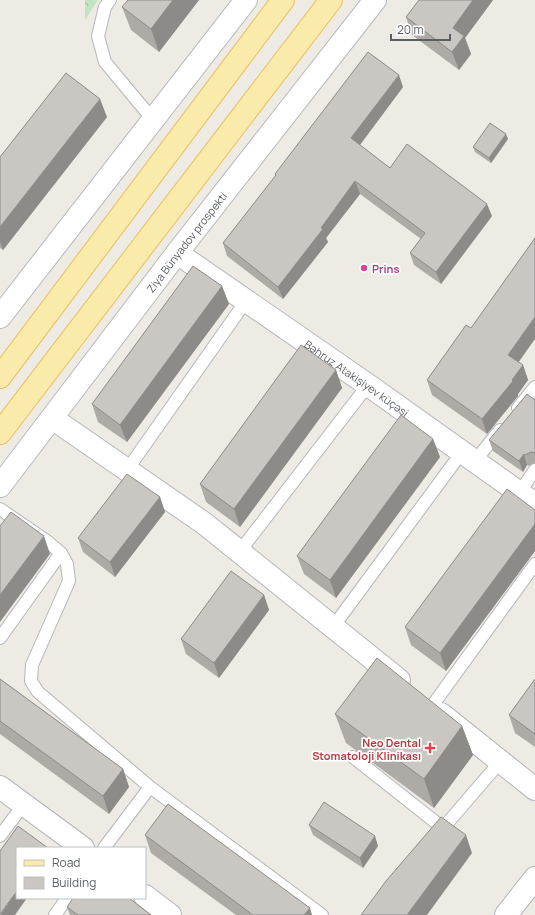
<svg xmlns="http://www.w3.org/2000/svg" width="535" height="915" font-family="Manrope,sans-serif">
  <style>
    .forest { fill: url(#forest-crowns) }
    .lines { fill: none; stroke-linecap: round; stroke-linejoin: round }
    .service-casing { stroke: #b4b6ba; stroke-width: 14 }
    .minor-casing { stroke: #b4b6ba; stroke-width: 24 }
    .secondary-casing { stroke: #b5b8bd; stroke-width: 24 }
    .primary-casing { stroke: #eabf5f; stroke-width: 24 }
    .service { stroke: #fff; stroke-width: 12 }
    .minor { stroke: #fff; stroke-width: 22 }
    .secondary { stroke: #fff; stroke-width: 22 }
    .primary { stroke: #fbebab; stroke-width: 22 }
    .wall { fill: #aeaba7 }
    .shaded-wall { fill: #8d8b88 }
    .building { fill: #cac7c2; stroke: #8d8b88 }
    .hotel-dot { fill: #d1479c; stroke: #fff; stroke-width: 1.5 }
    .health-dot { fill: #e0444e; stroke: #fff; stroke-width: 1.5 }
    .labels { text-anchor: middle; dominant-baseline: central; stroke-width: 3.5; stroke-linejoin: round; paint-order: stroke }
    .street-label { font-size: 11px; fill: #5b5f63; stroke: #fff }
    .hotel-label { font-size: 11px; font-weight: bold; fill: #b23c85; stroke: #fff; text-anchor: start }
    .health-label { font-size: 11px; font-weight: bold; fill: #be3a42; stroke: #fff; text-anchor: end }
  </style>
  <defs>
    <pattern id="forest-crowns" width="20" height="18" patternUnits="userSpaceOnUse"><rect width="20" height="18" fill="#c2e4c1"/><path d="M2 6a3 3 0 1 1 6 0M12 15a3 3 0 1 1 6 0" fill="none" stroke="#a1bca0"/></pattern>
  </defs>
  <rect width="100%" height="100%" fill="#edebe3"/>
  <path class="forest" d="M85 0H98L85 20Z"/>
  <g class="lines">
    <g class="service-casing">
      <path id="service" d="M110 0 105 7 98 36 105 62 154 121
        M518 408 535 387
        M475 461 500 430
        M127 470 246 301
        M519 493 535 470
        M0 509 48 542 61 553 67 564 69 581 32 665 31 681 38 692 150 787 322 915
        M240 551 368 385
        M333 627 462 452
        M0 638 61 553
        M432 706 535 564
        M353 757 443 828
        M438 834 500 762
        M0 836 24 804
        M104 848 150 787
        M55 915 67 898"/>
    </g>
    <g class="minor-casing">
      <g id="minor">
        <path id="s1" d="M177 253 368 385 535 504"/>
        <path d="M52 418 205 524 399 680"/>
        <path d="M441 714 535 789"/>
        <path d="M0 787 83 848"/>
        <path d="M145 896 170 915"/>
        <path d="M506 915 535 878"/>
      </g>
    </g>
    <g class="secondary-casing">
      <g id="secondary">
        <path d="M0 317 246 0"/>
        <path id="s2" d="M0 486 177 253 375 0"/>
      </g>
    </g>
    <g class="primary-casing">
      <path id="primary" d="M0 377 283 0
        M0 433 331 0"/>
    </g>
    <use href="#service" class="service"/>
    <use href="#minor" class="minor"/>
    <use href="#secondary" class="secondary"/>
    <use href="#primary" class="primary"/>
  </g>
  <path class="wall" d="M199 0 159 52 131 30 122 7Z
    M419 0H493L465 38 471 54 459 70 412 35 406 17Z
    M403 87 360 145 390 168 492 216 441 284 414 265 410 253 421 239 360 194 326 238 328 242 283 299 227 256 223 243 276 176 275 174Z
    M107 117 3 250 0 248V157Z
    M508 139 491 163 475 152 473 147Z
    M222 286 229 304 127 442 98 422 92 404Z
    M519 362 523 365 528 380 518 394V396L487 434 432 395 427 380Z
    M336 370 342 388 240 527 206 502 200 484Z
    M535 400V463L529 466 527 465 523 472 493 451 489 440Z
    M433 439 440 457 336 598 304 574 297 556Z
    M160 497 165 512 115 577 83 552 78 538Z
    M535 510V551L446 671 411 645 405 627Z
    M264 595 269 610 219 678 186 654 181 639Z
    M0 679 123 769 129 787 109 814 0 734Z
    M535 679V747L515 733 509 715Z
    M335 714 462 726 473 755 434 808 346 743Z
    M309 825 378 846 363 868 313 835Z
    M145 835 312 915H236L151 853Z
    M67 907 151 915H70Z"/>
  <path class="shaded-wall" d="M173 0H199L159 52 151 29Z
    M473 0H493L465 38 471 54 459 70 452 52 453 28Z
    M399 75 403 87 356 150 351 138Z
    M100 99 107 117 3 250 0 242V227Z
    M506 134 508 139 491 163 489 158Z
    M355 181 360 194 326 238 328 242 283 299 278 287 321 228Z
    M487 204 492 216 441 284 436 272Z
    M222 286 229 304 127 442 120 425Z
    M535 317V339L513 370 508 355Z
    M523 365 528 380 518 394V396L487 434 482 419Z
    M336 370 342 388 240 527 234 509Z
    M433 439 440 457 336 598 330 580Z
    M524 454 527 465 523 472 519 461Z
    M160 497 165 512 115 577 110 562Z
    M535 524V551L446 671 440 653Z
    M44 536 50 554 0 622V595Z
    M264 595 269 610 219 678 214 663Z
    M462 726 473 755 434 808 424 779Z
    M123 769 129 787 109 814 103 796Z
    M466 835 472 853 427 915H407Z
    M375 836 378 846 363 868 360 858Z
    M17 891V898H27L15 915H0Z
    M310 908 312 915H304Z"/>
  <path class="building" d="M128 0H173L151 29 122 7Z
    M419 0H473L453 28 464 36 452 52 406 17Z
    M368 52 399 75 351 138 390 168 407 144 487 204 436 272 410 253 425 233 355 181 321 228 323 229 278 287 223 243 276 175 275 174Z
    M66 73 100 99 0 227V157Z
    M490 123 506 134 489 158 473 147Z
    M535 238V317L508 355 523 365 512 380 513 381 482 419 427 380 466 325 471 328Z
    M193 266 222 286 120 425 92 404Z
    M301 345 336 370 234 509 200 484Z
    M527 394 535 400V453L531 452 525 455 524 454 519 461 489 440Z
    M401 415 433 439 330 580 297 556Z
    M127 474 160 497 110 562 78 538Z
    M507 489 535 510V524L440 653 405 627Z
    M11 512 44 536 0 595V526Z
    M231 571 264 595 214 663 181 639Z
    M377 658 462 726 424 779 335 714Z
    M0 679 123 769 103 796 0 721Z
    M535 679V734L509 715Z
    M324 802 375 836 360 858 309 825Z
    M168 804 310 908 304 915H253L145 835Z
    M441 817 466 835 407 915H361L386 881Z
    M18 826 48 848H17V891L0 914V851Z
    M73 898H129L151 915H78L67 907Z"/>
  <circle class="hotel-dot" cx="364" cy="268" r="4"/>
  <path class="health-dot" d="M428 742h4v4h4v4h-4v4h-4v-4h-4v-4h4z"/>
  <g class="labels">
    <g class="street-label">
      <text stroke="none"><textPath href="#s2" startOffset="307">Ziya Bünyadov prospekti</textPath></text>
      <text stroke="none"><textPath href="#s1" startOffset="219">Bəhruz Atakişiyev küçəsi</textPath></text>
    </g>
    <g class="hotel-label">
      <text x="372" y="268">Prins</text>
    </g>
    <g class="health-label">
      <text x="421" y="742">Neo Dental<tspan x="421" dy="13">Stomatoloji Klinikası</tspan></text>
    </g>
  </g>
  <rect x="16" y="847" width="130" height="52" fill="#ffffff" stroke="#bdbfc1"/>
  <rect x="24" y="860" width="20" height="6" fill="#fbebab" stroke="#bdbfc1"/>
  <text x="52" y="867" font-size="12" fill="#5b5f63">Road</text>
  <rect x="24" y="877" width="20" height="12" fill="#cac7c2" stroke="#bdbfc1"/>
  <text x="52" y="887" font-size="12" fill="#5b5f63">Building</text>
  <path d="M391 34v6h59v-6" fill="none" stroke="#5b5f63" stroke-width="2"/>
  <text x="397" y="34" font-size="12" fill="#5b5f63" stroke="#ffffff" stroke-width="3" paint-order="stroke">20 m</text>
</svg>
